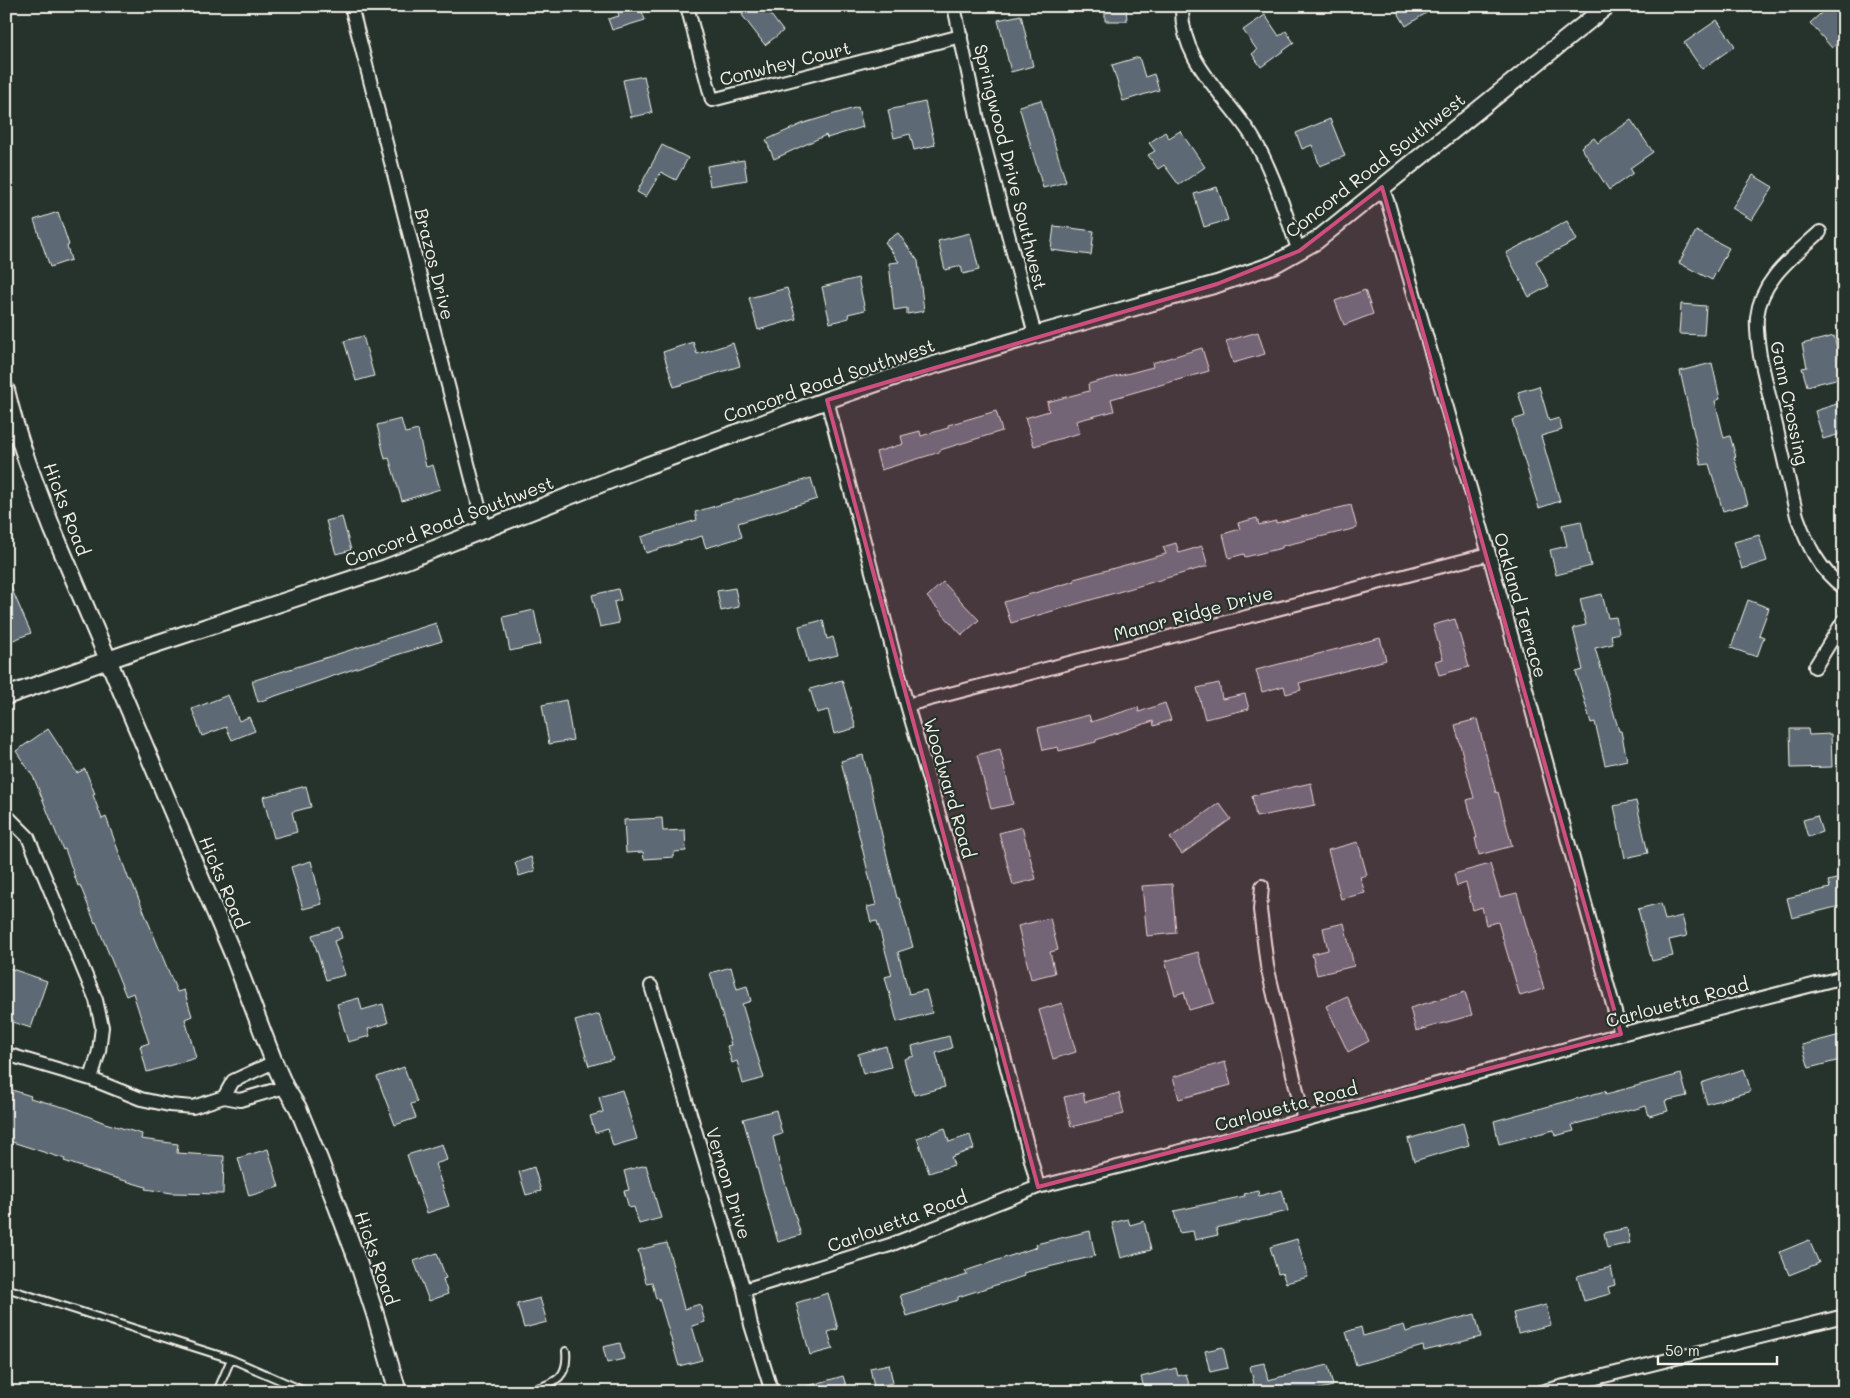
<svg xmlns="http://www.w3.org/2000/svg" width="1850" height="1398" font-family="Mali,sans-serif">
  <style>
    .building { fill: #5d6b74; stroke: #f4f1e8 }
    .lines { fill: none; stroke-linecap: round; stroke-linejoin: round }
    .service-casing { stroke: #f4f1e8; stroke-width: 10 }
    .minor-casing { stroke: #f4f1e8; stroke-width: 16 }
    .tertiary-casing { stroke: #f4f1e8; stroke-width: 20 }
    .service { stroke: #26332d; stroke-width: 6 }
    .minor { stroke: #26332d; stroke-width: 12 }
    .tertiary { stroke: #26332d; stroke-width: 16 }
    .marked { fill: #ce4e7e; fill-opacity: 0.2; stroke: #ce4e7e; stroke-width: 4; stroke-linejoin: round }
    .labels { text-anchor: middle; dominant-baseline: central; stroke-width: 4.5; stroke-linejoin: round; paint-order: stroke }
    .street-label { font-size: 18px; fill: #f4f1e8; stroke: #26332d }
  </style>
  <rect width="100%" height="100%" fill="#26332d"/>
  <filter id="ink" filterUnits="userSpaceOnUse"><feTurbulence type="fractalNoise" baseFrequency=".02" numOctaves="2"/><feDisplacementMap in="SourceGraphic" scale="10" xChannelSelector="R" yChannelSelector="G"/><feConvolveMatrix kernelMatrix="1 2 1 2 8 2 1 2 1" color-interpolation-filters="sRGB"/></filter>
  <g filter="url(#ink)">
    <path class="building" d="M616 6H640L645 20 612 30 608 19 619 16Z
      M753 6H764L783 31 765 45 742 15Z
      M1105 6H1126L1127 21H1105Z
      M1394 6H1437L1406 26Z
      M1829 6H1840L1844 10V38L1832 48 1810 23Z
      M1021 15 1033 66 1011 72 998 20Z
      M1265 15 1279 36 1286 31 1294 43 1261 67 1252 54 1257 50 1243 30Z
      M1717 20 1735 46 1702 69 1684 43Z
      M1139 57 1145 77 1154 74 1159 90 1123 101 1112 65Z
      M644 76 652 113 631 117 623 80Z
      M1041 100 1066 182 1043 188 1019 106Z
      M925 102 935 145 914 150 910 134 894 138 888 110Z
      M858 107 863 127 827 138 826 135 774 159 766 140 804 123Z
      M1330 119 1345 156 1320 166 1312 145 1302 149 1296 133Z
      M1631 120 1653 152 1630 168 1633 173 1609 190 1581 147 1594 138 1598 143Z
      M1180 131 1205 167 1179 185 1164 165 1158 169 1148 155 1155 151 1149 143 1165 132 1169 138Z
      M662 145 688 158 676 180 661 172 646 197 637 192Z
      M744 160 747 180 710 186 707 166Z
      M1753 175 1773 187 1752 220 1732 208Z
      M1217 187 1228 220 1204 227 1194 194Z
      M58 212 69 245 67 246 71 260 50 267 34 220Z
      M1567 221 1577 240 1536 261 1549 286 1529 297 1506 253Z
      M1054 226 1094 231 1091 255 1051 250Z
      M1696 231 1729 248 1712 280 1679 263Z
      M898 233 918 261 924 311 907 314V308L894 310 889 263 899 262 885 242Z
      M970 233 979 270 963 274 961 266 945 270 938 241Z
      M858 278 865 310 848 314 849 318 830 323 822 287Z
      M787 288 796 319 758 330 749 298Z
      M1365 290 1373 314 1344 325 1335 301Z
      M1681 304 1706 306 1704 335 1679 334Z
      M1258 332 1265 354 1233 363 1226 341Z
      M363 336 374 376 356 381 344 341Z
      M1834 336 1844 377 1807 386 1802 368 1807 367 1802 344Z
      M693 342 697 354 733 343 740 366 674 387 663 352Z
      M1202 348 1209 371 1111 399 1114 411 1076 421 1080 433 1034 446 1025 418 1049 411 1047 402 1089 391 1088 384 1153 367 1152 363Z
      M1712 363 1720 399 1715 401 1724 438 1730 436 1736 457H1734L1748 504 1723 511 1709 464 1701 465 1680 371Z
      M1539 386 1549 421 1559 418 1562 430 1541 436 1560 501 1539 508 1512 420 1525 416 1518 392Z
      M1840 403 1844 416V433L1823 439 1815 411Z
      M996 411 1002 431 940 450V452L881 470 876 452 903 444 901 436 920 431 921 436 948 428V425Z
      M401 419 405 433 418 430 426 467 433 465 440 489 402 501 389 458 385 459 377 425Z
      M811 478 817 499 738 523 742 537 706 548 702 536 646 553 641 537 697 520 695 512Z
      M1351 505 1357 528 1282 546V548L1245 557 1244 554 1229 558 1223 534 1240 529 1238 523 1257 518 1259 525 1276 521V523Z
      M342 517 351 550 336 554 326 521Z
      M1581 521 1591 566 1556 575 1550 550 1567 546 1562 525Z
      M1759 535 1767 561 1742 569 1734 542Z
      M1176 543 1179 553 1202 546 1208 566 1011 623 1004 602 1075 581 1074 579 1166 554 1163 547Z
      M6 576 31 633 11 641 6 631Z
      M943 582 979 620 962 635 927 597Z
      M735 588 739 607 721 611 717 591Z
      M618 589 621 600 614 602 619 623 600 627 592 595Z
      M1602 594 1608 618 1616 617 1619 633 1611 635 1613 644 1595 648 1619 731H1621L1627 760 1605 765 1595 722 1591 723 1576 672 1583 670 1573 628 1586 625 1580 599Z
      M1748 600 1769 608 1759 635 1764 637 1757 657 1731 648Z
      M534 610 541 644 510 651 503 617Z
      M1455 619 1469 667 1439 675 1435 661 1443 659 1433 625Z
      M823 620 827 639 833 637 838 655 808 662 799 626Z
      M436 623 442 641 374 662 258 702 252 681Z
      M1380 638 1386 660 1299 683 1301 690 1286 694 1284 686 1262 692 1256 670Z
      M842 680 856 728 834 734 828 710 817 713 810 689Z
      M1219 683 1222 699 1245 694 1249 709 1205 719 1197 688Z
      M228 695 239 721 249 717 255 731 232 740 226 727 202 736 192 709Z
      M566 700 573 740 549 744 542 705Z
      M1165 703 1171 720 1154 726 1153 721 1096 740V742L1059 751 1058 747 1043 750 1038 728 1089 715 1091 722 1138 707 1139 712Z
      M1477 719 1496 793 1498 792 1512 846 1479 855 1475 838H1477L1467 800 1474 798 1455 725Z
      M48 729 77 773 85 769 95 794 93 795 102 819 106 817 129 880H131L177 992 184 990 192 1016 185 1019 196 1058 147 1072 140 1046 149 1043 133 993 126 996 96 922 95 923 80 885 78 886 65 849 63 850 34 778 16 751Z
      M1790 729H1808L1809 735 1831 734 1832 767 1791 768Z
      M1000 749 1013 804 991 809 977 755Z
      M863 755 897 898H899L913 947 898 952 909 994 926 990 932 1013 897 1022 885 977 892 975 877 921 871 922 867 907 876 905 841 761Z
      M1311 783 1315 805 1256 817 1252 796Z
      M306 786 311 807 292 812 297 832 274 838 263 797Z
      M1636 801 1648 853 1625 858 1614 806Z
      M1219 803 1231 819 1182 854 1170 838Z
      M1817 816 1822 832 1808 837 1803 820Z
      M662 818 663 831 685 830 686 851 674 852V857L644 859 643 852 626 853 624 820Z
      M1022 827 1036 879 1013 885 999 833Z
      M1358 842 1367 875 1360 877 1365 893 1341 899 1328 850Z
      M531 857 535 871 519 876 515 863Z
      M311 861 322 904 303 909 291 867Z
      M1490 864 1500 897 1517 893 1544 989 1520 996 1498 922 1486 925 1482 907 1473 910 1466 883 1457 886 1454 874Z
      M1844 877V905L1792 918 1787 898 1830 888 1828 881Z
      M1172 884 1176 933 1147 936 1142 886Z
      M1661 903 1665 920 1682 916 1687 936 1669 940 1673 956 1652 961 1638 909Z
      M1050 918 1058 950 1050 952 1055 973 1031 979 1018 926Z
      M1344 923 1354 966 1317 975 1312 954 1328 950 1323 928Z
      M339 927 342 938 334 941 345 975 326 980 312 935Z
      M1198 952 1214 1003 1189 1010 1184 992 1175 995 1165 961Z
      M6 967 47 981 31 1028 6 1020Z
      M731 967 737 989 747 986 751 1001 742 1004 764 1078 743 1084 737 1061 732 1063 727 1046 731 1045 710 973Z
      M1465 992 1472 1015 1416 1031 1410 1008Z
      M1347 996 1369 1041 1348 1052 1326 1006Z
      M359 998 362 1010 383 1004 388 1023 368 1029 370 1036 348 1042 337 1004Z
      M1062 1003 1076 1052 1053 1059 1039 1010Z
      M599 1014 613 1059 589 1066 575 1021Z
      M1844 1034V1059L1809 1068 1802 1045Z
      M949 1036 952 1048 936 1053 945 1087 914 1095 904 1059 914 1056 912 1046Z
      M886 1046 891 1067 863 1074 858 1054Z
      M1225 1062 1231 1085 1179 1099 1173 1077Z
      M404 1067 417 1102 411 1104 416 1118 395 1125 377 1077Z
      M1744 1069 1751 1091 1707 1104 1701 1083Z
      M1681 1074 1687 1096 1665 1101 1668 1111 1649 1116 1646 1106 1632 1110 1631 1109 1572 1125 1574 1131 1555 1136 1554 1130 1499 1144 1494 1121 1605 1091 1606 1094Z
      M6 1088 31 1096 30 1098 67 1108 105 1123 142 1134 141 1139 178 1144 177 1153 224 1156 223 1194 172 1193 145 1189 146 1187 102 1174 64 1161 65 1159 6 1140Z
      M622 1090 637 1139 613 1146 608 1129 595 1133 590 1116 603 1112 599 1097Z
      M1083 1093 1085 1102 1119 1093 1124 1114 1071 1127 1064 1097Z
      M776 1110 782 1134 773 1137 779 1163 801 1235 778 1242 743 1119Z
      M1463 1123 1469 1145 1414 1161 1408 1139Z
      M945 1128 949 1142 970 1135 974 1149 951 1157 954 1165 929 1173 917 1138Z
      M442 1144 447 1160 435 1164 449 1206 427 1213 407 1155Z
      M268 1149 279 1187 249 1196 238 1158Z
      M646 1165 661 1218 639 1224 634 1207 629 1208 624 1191 629 1190 624 1171Z
      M534 1167 541 1191 526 1195 519 1172Z
      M1282 1190 1288 1211 1216 1228 1218 1235 1195 1240 1193 1231 1179 1233 1174 1211 1245 1196 1244 1194 1258 1191 1259 1196Z
      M1128 1219 1130 1225 1144 1221 1151 1250 1121 1258 1112 1223Z
      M1627 1228 1630 1243 1607 1248 1604 1233Z
      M1090 1231 1095 1256 1023 1273 1024 1276 958 1297V1300L907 1316 900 1295 967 1275 965 1271 1037 1247 1036 1244Z
      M1297 1239 1308 1277 1286 1283 1282 1273 1278 1274 1270 1247Z
      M1809 1240 1819 1263 1789 1275 1780 1252Z
      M667 1243 684 1309 700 1304 705 1322 692 1326 702 1360 679 1366 659 1298 656 1299 652 1282 646 1283 638 1250Z
      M437 1253 446 1278 443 1279 448 1294 429 1301 414 1261Z
      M1611 1267 1615 1285 1608 1287 1610 1294 1584 1301 1577 1276Z
      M828 1293 838 1329 828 1332 833 1349 810 1355 796 1303Z
      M540 1298 547 1322 524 1328 517 1304Z
      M1546 1305 1551 1325 1518 1333 1513 1313Z
      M1475 1314 1481 1337 1424 1351 1423 1346 1356 1365 1346 1332 1361 1327 1363 1336 1404 1325 1406 1332Z
      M620 1343 624 1359 607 1363 603 1347Z
      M1223 1347 1228 1368 1210 1372 1205 1351Z
      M1264 1363 1268 1380 1328 1365 1333 1386 1308 1392H1241L1240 1387 1254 1384 1250 1366Z
      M889 1364 893 1383 874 1387 870 1368Z
      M1176 1368 1178 1376 1186 1374 1191 1392H1145L1141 1377Z
      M843 1376 848 1392H801V1388Z"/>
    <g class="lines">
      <g class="service-casing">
        <path id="service" d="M6 1288 231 1359 307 1392
          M217 1392 231 1359
          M526 1392C550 1383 569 1382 566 1351"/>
      </g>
      <g class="minor-casing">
        <path id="minor" d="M351 6 485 530
          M687 6 712 100 961 36
          M954 6 979 125 1035 335
          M1182 6C1180 63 1226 94 1253 138 1274 172 1285 214 1299 251
          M1382 187 1388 203 1489 554 1621 1034
          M1820 232C1794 256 1761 279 1757 317 1756 330 1758 343 1760 356L1797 516C1807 544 1819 570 1844 588
          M827 400 907 705 957 876 1038 1187
          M1815 667 1844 620
          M907 705 1489 554
          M6 815 28 837 96 1000 102 1027 99 1051 91 1079
          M1262 886 1260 910 1267 966 1304 1120
          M651 986 744 1290 751 1325 772 1392
          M6 1054 91 1079 141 1099 169 1105 193 1107 224 1097 240 1100 285 1087
          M224 1097 233 1081 274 1062
          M744 1290 890 1245 1038 1187 1304 1120 1621 1034 1844 977
          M1540 1392 1844 1316"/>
      </g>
      <g class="tertiary-casing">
        <path id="tertiary" d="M6 390C17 438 35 484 53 530L232 952 274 1062 285 1087 298 1108 319 1159 358 1262 375 1314 398 1392
          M6 696 128 653 386 568 646 466 827 400 894 377 1035 335 1217 284 1273 265 1316 241 1607 6"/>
      </g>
      <use href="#service" class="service"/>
      <use href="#minor" class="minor"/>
      <use href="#tertiary" class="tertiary"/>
    </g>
  </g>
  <path class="marked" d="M1382 187 1621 1034 1038 1187 827 400 1217 284 1299 251Z"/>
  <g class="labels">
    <g class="street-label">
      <text transform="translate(785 63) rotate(-14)">Conwhey Court</text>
      <text transform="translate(1375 165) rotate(-38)">Concord Road Southwest</text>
      <text transform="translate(1011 167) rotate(76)">Springwood Drive Southwest</text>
      <text transform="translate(435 264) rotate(76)">Brazos Drive</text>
      <text transform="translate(829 380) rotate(-19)">Concord Road Southwest</text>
      <text transform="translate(1790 403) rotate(78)">Gann Crossing</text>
      <text transform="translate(67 509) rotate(69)">Hicks Road</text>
      <text transform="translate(449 521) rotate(-21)">Concord Road Southwest</text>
      <text transform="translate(1521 605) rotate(74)">Oakland Terrace</text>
      <text transform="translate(1193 613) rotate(-15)">Manor Ridge Drive</text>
      <text transform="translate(950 788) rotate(74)">Woodward Road</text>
      <text transform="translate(224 882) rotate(67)">Hicks Road</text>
      <text transform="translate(1677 1002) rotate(-15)">Carlouetta Road</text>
      <text transform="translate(1286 1106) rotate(-15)">Carlouetta Road</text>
      <text transform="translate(729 1183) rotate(73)">Vernon Drive</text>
      <text transform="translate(897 1221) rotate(-20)">Carlouetta Road</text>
      <text transform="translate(377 1258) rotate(71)">Hicks Road</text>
    </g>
  </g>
  <rect width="1850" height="1398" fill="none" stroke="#26332d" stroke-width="25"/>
  <rect x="12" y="12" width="1825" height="1373" fill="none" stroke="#f4f1e8" stroke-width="2" filter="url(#ink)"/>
  <path d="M1658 1356v8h119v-8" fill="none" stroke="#f4f1e8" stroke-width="2.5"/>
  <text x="1665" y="1356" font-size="15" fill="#f4f1e8" stroke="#26332d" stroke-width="4" paint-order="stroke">50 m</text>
</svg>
